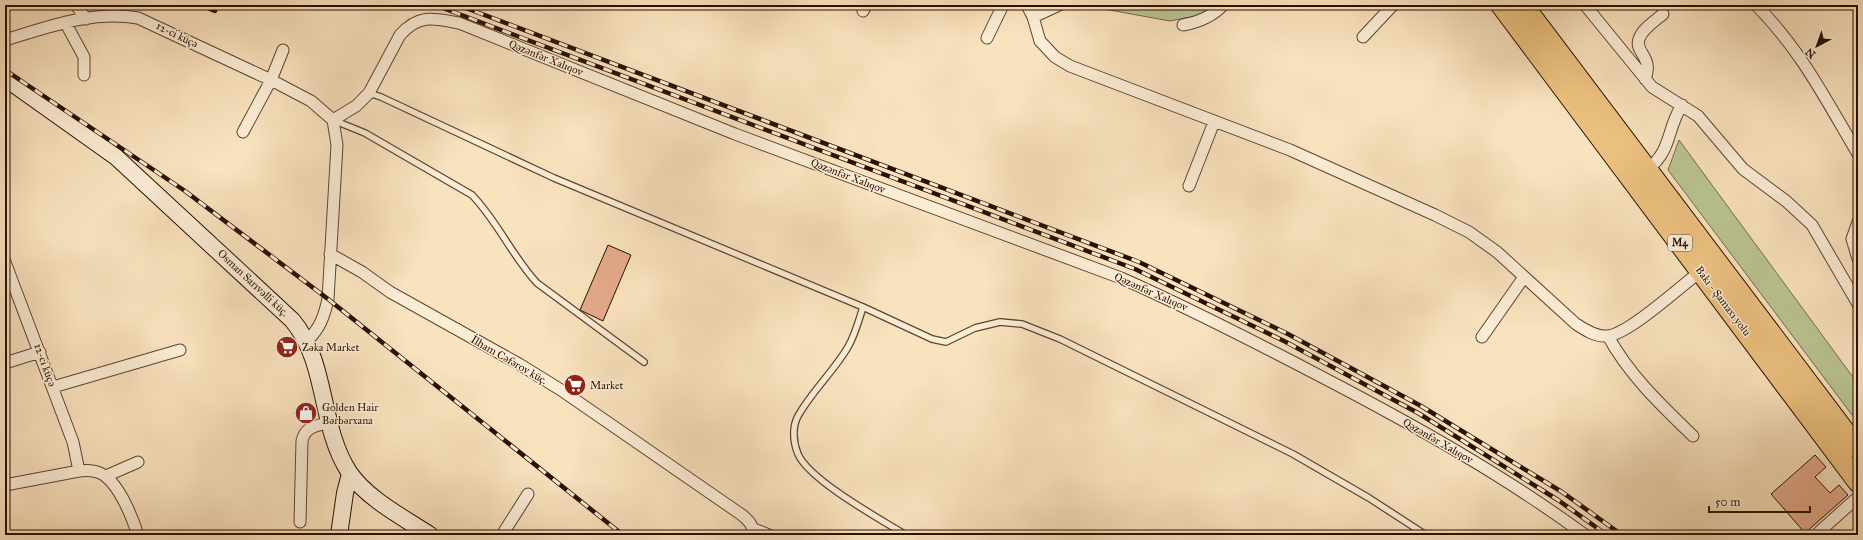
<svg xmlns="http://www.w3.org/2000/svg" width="1863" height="540" font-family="'IM FELL Great Primer',serif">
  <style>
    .green { fill: #bbc493; stroke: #726a4a }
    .building { fill: #e3aa8a; stroke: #2a0f01 }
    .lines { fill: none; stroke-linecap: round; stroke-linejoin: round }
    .lane-casing { stroke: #5e4430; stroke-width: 8 }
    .street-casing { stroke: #5e4430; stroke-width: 13 }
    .secondary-casing { stroke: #2a0f01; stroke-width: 18 }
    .highway-casing { stroke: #2a0f01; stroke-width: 22 }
    .lane { stroke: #fbecd5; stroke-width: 5.5 }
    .street { stroke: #fbecd5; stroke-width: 11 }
    .secondary { stroke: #fbecd5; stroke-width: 16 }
    .highway { stroke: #ecc17f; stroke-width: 20 }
    .rail-casing { stroke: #2a0f01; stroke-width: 4.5 }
    .rail { stroke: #fbecd5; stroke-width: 3; stroke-dasharray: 9; stroke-linecap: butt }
    .labels { text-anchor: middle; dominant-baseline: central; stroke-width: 3; stroke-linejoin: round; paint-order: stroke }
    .shield { fill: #fbecd5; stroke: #695141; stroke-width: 1 }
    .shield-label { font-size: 10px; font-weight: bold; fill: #2a0f01 }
    .street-label { font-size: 11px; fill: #2a0f01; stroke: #fbecd5 }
    .poi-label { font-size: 11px; fill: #2a0f01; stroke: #fbecd5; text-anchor: start }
  </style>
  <rect width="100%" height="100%" fill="#f9e2be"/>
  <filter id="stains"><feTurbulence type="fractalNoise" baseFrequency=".005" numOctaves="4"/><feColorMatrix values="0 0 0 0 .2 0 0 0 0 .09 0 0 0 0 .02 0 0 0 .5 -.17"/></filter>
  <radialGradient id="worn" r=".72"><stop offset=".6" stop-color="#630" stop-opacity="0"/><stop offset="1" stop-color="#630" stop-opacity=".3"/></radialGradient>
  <path class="green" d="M1082 5H1216L1205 14 1170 21Z
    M1679 140 1858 384V423L1668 170Z"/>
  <path class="building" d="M608 245 631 255 603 321 580 310Z
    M1815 455 1826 467 1815 477 1830 493 1839 485 1848 495 1805 533 1771 494Z"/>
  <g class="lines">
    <g class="lane-casing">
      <path id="lane" d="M369 93 381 97 554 178 863 307 932 339 946 342 975 328 1000 322 1022 324 1060 339 1293 454 1369 498 1426 535
        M333 120 365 133 472 195C498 222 512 256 537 283L644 362
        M863 307C859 320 855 335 848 347 834 371 812 391 798 416 792 427 793 442 798 454 809 480 880 519 906 535"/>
    </g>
    <g class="street-casing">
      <path id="street" d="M76 5 86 19
        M1027 5 1033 17 1040 41 1055 57 1070 66 1290 150 1435 215 1469 232 1497 252 1576 324C1585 330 1596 337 1607 336 1628 335 1682 285 1701 271
        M1585 5 1652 87 1698 116 1743 169 1786 201 1812 225 1858 304
        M1756 5C1801 50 1826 100 1858 154
        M863 11 866 5
        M1033 17 1059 5
        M65 22 84 57V75
        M1183 25C1199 22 1212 17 1223 5
        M1363 37 1393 5
        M987 38 1003 5
        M5 40C48 27 93 10 138 18L271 80 311 101 333 120
        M1645 79C1654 57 1634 52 1639 39 1642 29 1655 21 1663 14
        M333 120 356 106 369 93 400 35C419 14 433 18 459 23L735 134 1121 278C1189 308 1255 342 1320 376 1412 424 1502 474 1585 535
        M243 132 271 80 283 50
        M1647 170C1673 149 1666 130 1682 105
        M1189 186 1214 122
        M1858 222 1852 239 1858 259
        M330 254 362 272 390 292 519 364 561 390 742 515C749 521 754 526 753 535
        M5 262 73 442 79 471 5 485
        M1608 336C1629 375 1662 406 1693 436
        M1482 337 1524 277
        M307 341C320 328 324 317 328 299L337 145 333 120
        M5 363 40 352
        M53 387 180 350
        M79 471C86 470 93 470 100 473 118 481 132 517 138 535
        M106 476 138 462
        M300 522 302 441C305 427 315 426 328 423
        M754 529 769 535
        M1819 532 1858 497
        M502 535 528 494"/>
    </g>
    <g class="secondary-casing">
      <path id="secondary" d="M5 78 116 157 292 320C328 362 319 426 349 472 366 498 404 518 430 535
        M339 535 345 493 350 474"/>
    </g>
    <g class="highway-casing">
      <path id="highway" d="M1501 5 1858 482
        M1523 5 1858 449"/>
    </g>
    <use href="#lane" class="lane"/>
    <use href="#street" class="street"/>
    <use href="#secondary" class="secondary"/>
    <use href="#highway" class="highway"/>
    <g class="rail-casing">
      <path id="rail" d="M200 5 215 11
        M435 5 1135 269 1284 341 1418 413 1558 500 1607 535
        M458 5 1139 262 1288 334 1421 406 1562 492 1622 535
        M5 70 185 191 328 299 623 535"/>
    </g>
    <use href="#rail" class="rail"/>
  </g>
  <defs>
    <g id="supermarket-disc" transform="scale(1.15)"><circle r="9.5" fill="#8f2418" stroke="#fbecd5"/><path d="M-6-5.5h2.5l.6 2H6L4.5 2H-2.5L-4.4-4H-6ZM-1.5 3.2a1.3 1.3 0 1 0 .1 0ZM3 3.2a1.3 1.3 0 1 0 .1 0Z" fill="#fff"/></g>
    <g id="shop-disc" transform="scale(1.15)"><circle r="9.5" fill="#8f2418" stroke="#fbecd5"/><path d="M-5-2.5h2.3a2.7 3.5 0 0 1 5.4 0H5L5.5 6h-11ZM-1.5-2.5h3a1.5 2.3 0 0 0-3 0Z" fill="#fff"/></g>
  </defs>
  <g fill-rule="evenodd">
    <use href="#supermarket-disc" x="287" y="347"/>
    <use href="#supermarket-disc" x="575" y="385"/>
    <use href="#shop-disc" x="306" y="413"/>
  </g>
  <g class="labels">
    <rect class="shield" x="1668" y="235" width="24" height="16" rx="3"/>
    <g class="shield-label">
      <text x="1680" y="243">M4</text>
    </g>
    <g class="street-label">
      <text transform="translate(177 35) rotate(26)">12-ci küçə</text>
      <text transform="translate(546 58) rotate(22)">Qəzənfər Xalıqov</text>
      <text transform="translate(848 176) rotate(21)">Qəzənfər Xalıqov</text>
      <text transform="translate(253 283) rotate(43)">Osman Sarıvəlli küç.</text>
      <text transform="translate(1151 292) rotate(24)">Qəzənfər Xalıqov</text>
      <text transform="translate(1723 301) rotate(53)">Bakı - Şamaxı yolu</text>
      <text transform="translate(509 360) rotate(30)">İlham Cəfərov küç.</text>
      <text transform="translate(45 365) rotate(70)">12-ci küçə</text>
      <text transform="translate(1438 441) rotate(30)">Qəzənfər Xalıqov</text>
    </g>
    <g class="poi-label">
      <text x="302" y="347">Zəka Market</text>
      <text x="590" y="385">Market</text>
      <text x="322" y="407">Golden Hair<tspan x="322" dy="13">Bərbərxana</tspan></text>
    </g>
  </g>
  <rect width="1863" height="540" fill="none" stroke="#f9e2be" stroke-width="20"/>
  <rect x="6" y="6" width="1851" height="528" fill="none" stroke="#2a0f01" stroke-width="2"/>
  <rect x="10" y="10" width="1843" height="520" fill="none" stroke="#2a0f01"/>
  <g transform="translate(1817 46) rotate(221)" stroke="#fbecd5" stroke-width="3" paint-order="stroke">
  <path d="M0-3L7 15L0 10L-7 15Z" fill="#2a0f01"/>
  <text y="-6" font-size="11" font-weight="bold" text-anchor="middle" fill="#2a0f01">N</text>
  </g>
  <path d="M1709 506v6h101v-6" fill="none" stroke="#2a0f01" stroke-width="2"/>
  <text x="1715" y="506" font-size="12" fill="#2a0f01" stroke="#fbecd5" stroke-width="3" paint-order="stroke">50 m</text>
  <rect width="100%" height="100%" filter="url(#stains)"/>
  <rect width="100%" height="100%" fill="url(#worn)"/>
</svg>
